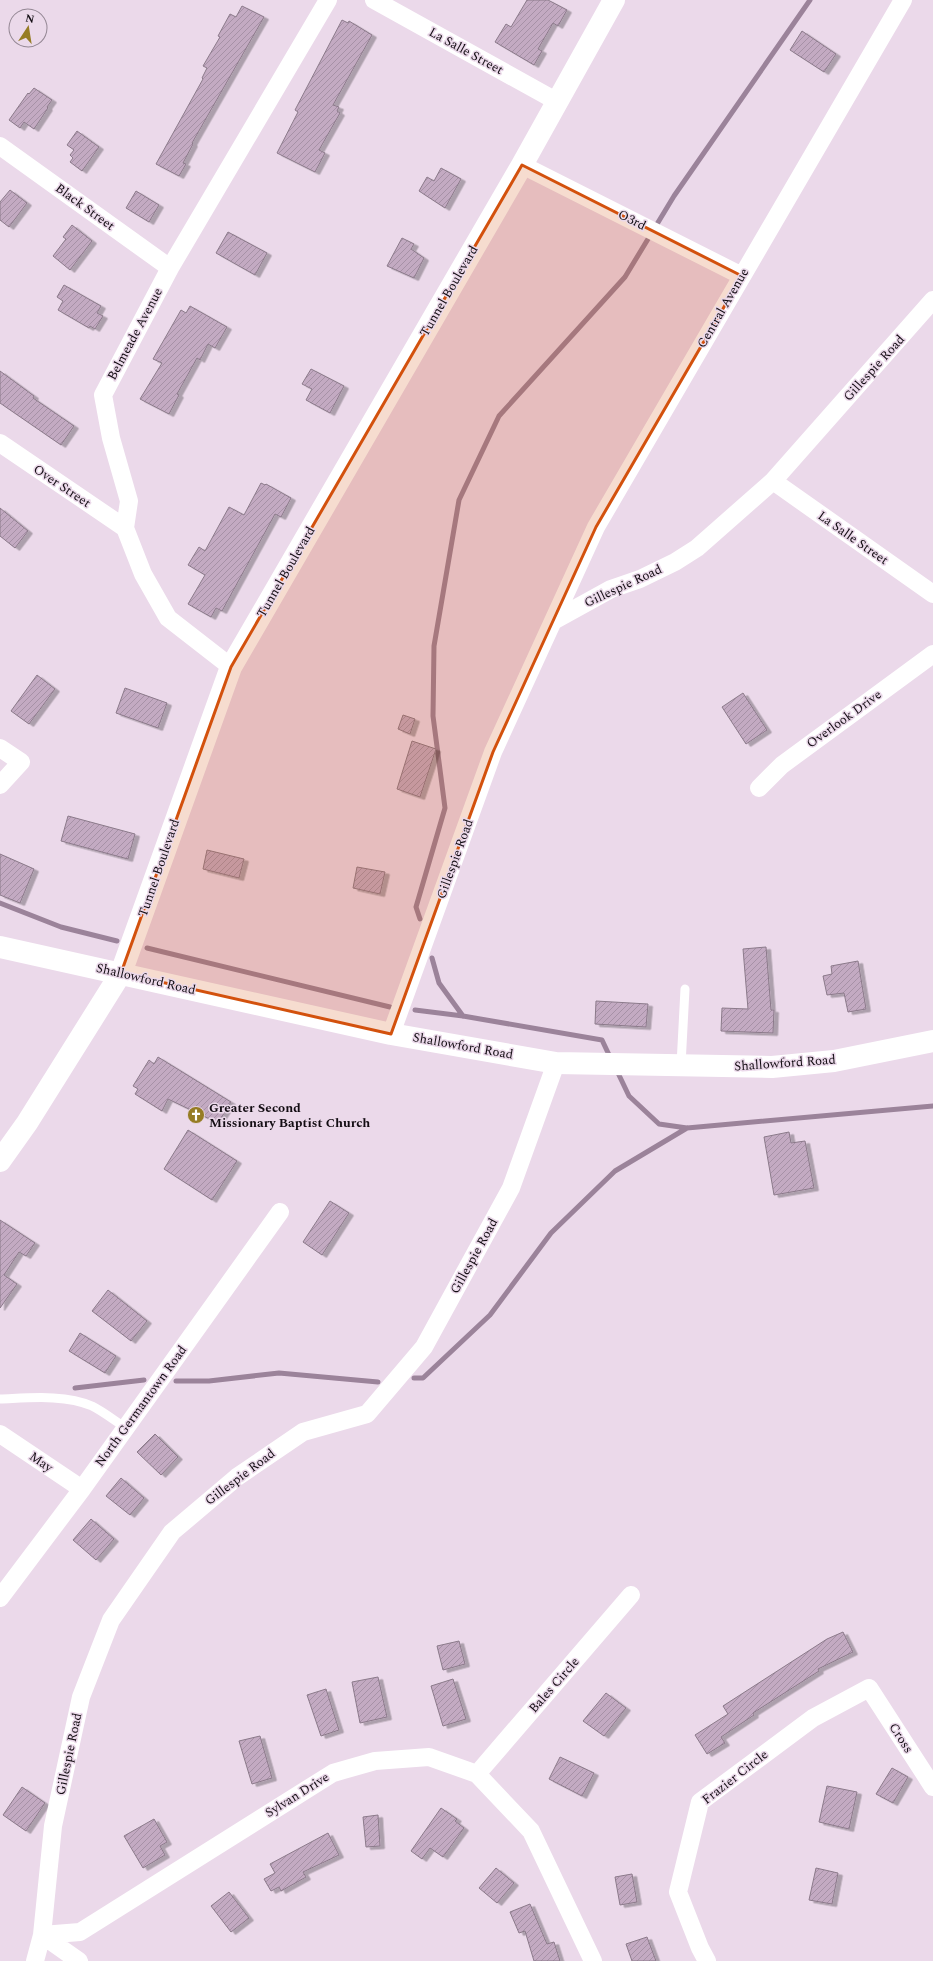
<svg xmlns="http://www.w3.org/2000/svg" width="933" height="1961" font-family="Spectral,serif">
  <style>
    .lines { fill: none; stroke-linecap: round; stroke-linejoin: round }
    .stream { stroke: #9b839a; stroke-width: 5 }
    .building { fill: url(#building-hatch); stroke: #8b7a8a; filter: url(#shadow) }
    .lane { stroke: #fff; stroke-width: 9 }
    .street { stroke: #fff; stroke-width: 18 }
    .secondary { stroke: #fff; stroke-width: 22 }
    .marked { fill: #d3510d; fill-opacity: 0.2; stroke: #d3510d; stroke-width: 3; stroke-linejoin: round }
    .labels { text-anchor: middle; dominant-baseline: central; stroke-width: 3; stroke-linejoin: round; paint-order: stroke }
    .street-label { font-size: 13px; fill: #120c12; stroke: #ebd9ea }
    .poi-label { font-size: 13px; font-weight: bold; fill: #120c12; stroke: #ebd9ea; text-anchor: start }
  </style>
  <defs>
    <pattern id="building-hatch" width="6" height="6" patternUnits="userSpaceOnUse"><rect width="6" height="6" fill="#c3aac2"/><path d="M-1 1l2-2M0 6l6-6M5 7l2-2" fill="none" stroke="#a691a6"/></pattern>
    <filter id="shadow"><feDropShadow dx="4.5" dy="2.5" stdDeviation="0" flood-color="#0004"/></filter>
  </defs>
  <rect width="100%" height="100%" fill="#ebd9ea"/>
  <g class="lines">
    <path class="stream" d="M0 903 61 927 117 941
      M420 919 416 907 445 808 433 716 434 646 459 500 499 416 625 277 674 196 810 0
      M147 948 390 1007
      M432 958 439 983 463 1016
      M415 1010 463 1016 602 1040 610 1057
      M618 1073 629 1096 659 1124 687 1128 933 1106
      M414 1378H423L490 1315 551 1233 615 1171 687 1128
      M176 1381H209L279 1373 378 1382
      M75 1388 144 1380"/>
  </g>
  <path class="building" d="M527 0H548L567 10 558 26 553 23 538 49 542 51 534 65 495 42 506 24 511 27Z
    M242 6 264 17 192 143 193 144 183 163 186 164 179 176 156 164 203 79 202 78 207 68 203 66 220 37 218 36 230 14 236 17Z
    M342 20 348 23 349 21 372 35 333 105 339 107 337 111 340 113 319 150 325 153 315 172 277 153 298 112 295 110Z
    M802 31 836 54 824 72 790 50Z
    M34 88 52 100 47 107 48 108 34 129 24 122 20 128 9 120 28 93 29 94Z
    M77 131 99 147 82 171 70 162 73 158 70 155 74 150 67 145Z
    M441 168 461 179 445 208 419 191 427 177 434 181Z
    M10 190 27 203 9 227 0 220V202Z
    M136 191 159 205 149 222 126 208Z
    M72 225 92 241 70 270 53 256 66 239 63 237Z
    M228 232 267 253 255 275 216 253Z
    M402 238 414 244 411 249 424 258 414 278 387 266Z
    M64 285 101 306 97 313 103 316 95 329 90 326 89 328 58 310 63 301 57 297Z
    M190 306 227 327 215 348 208 344 200 360 197 358 177 394 179 395 169 414 140 399 162 363 153 359 181 310 186 313Z
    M311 369 344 386 330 413 306 400 312 389 302 384Z
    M0 371 34 396 33 398 74 426 61 445 0 403Z
    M261 483 265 485 266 484 291 498 281 517 275 514 222 611 216 608 211 617 188 604 205 575 188 565 199 547 205 551 229 507 244 515Z
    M0 508 28 531 15 548 0 536Z
    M37 675 55 689 29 724 11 711Z
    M125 688 167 703 158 728 116 713Z
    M743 693 767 730 746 744 722 707Z
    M403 715 415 719 410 734 398 729Z
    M412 741 436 749 420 797 397 789Z
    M68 816 135 834 128 859 61 841Z
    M207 850 244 859 239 878 203 869Z
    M0 854 34 869 20 903 0 895Z
    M357 867 385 872 380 894 353 888Z
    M766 947 771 1010H774L773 1033 721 1031 722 1008 748 1009 743 949Z
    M858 961 866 1009 848 1012 844 993 827 995 823 976 832 974 831 966Z
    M596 1001 648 1004 646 1027 595 1024Z
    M158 1057 231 1102 218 1123 168 1099 162 1111 135 1094 138 1089 133 1086 149 1060 154 1064Z
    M188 1130 237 1161 212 1200 164 1169Z
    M789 1132 791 1143 805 1141 814 1188 774 1195 764 1137Z
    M330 1201 349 1213 322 1255 303 1242Z
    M0 1220 35 1243 26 1256 19 1252 4 1275 17 1284 0 1308Z
    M108 1290 147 1321 131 1341 92 1311Z
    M80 1333 116 1356 105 1373 69 1351Z
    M155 1434 178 1457 161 1475 137 1452Z
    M121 1478 144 1498 130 1515 106 1496Z
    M91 1519 114 1539 96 1560 73 1540Z
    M843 1632 853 1652 818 1669 819 1671 753 1713 754 1715 721 1737 725 1743 707 1754 695 1735 728 1714 723 1706 827 1639Z
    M459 1641 465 1664 443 1670 437 1646Z
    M378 1677 387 1717 360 1723 352 1682Z
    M453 1679 466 1719 443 1726 431 1686Z
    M326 1689 339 1730 321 1736 307 1695Z
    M606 1693 626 1708 604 1736 583 1721Z
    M260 1736 272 1778 252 1784 239 1741Z
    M560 1757 594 1773 582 1796 549 1779Z
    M892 1768 908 1777 893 1803 876 1794Z
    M827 1786 857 1792 849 1829 819 1822Z
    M22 1787 45 1803 26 1831 3 1815Z
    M441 1808 457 1819 455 1821 464 1828 443 1857 430 1848 422 1859 411 1851Z
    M378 1815 380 1846 366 1847 363 1817Z
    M154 1819 167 1842 160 1846 165 1855 143 1868 124 1836Z
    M328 1833 339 1855 303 1872 306 1877 281 1891 279 1887 271 1891 264 1879 275 1873 270 1864Z
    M496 1868 514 1883 497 1903 479 1888Z
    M816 1868 838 1873 832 1904 809 1900Z
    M632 1874 637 1902 620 1905 615 1877Z
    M229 1892 249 1918 231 1932 211 1906Z
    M530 1904 547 1944 554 1942 560 1961H534L525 1931 519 1933 510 1912Z
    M647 1937 656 1961H632L626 1944Z"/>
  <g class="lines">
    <path class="lane" d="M681 1065 685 989
      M0 1399C28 1398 65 1394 92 1406 104 1412 115 1421 126 1428"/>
    <path class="street" d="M374 0 558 102
      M0 146 170 268
      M522 165 742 276
      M0 443 125 528
      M773 481 933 594
      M553 621 596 527 903 0
      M231 667 168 618 143 574 125 528 129 501 111 438 103 395 170 268 328 0
      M0 748 21 762 0 785
      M759 788 782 765 933 654
      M391 1034 493 752 553 621 611 589 640 579 675 562 697 548 773 481 933 300
      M0 1434 82 1489
      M0 1598 82 1489 280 1212
      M477 1774 631 1595
      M42 1935 80 1932 333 1773 375 1761 429 1757 477 1774 531 1831 593 1961
      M42 1935 79 1961
      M35 1961 42 1935 53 1826 81 1697 111 1620 172 1532 237 1477 303 1432 367 1414 424 1347 511 1188 556 1063
      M707 1961 700 1948 678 1892 700 1802 813 1718 869 1688 933 1787"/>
    <path class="secondary" d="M0 947 391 1034 556 1063 772 1067 834 1061 933 1041
      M0 1161 27 1123 121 973 231 667 522 165 614 0"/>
  </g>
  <path class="marked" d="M522 165 742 276 596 527 493 752 391 1034 121 973 231 667Z"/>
  <defs>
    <g id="church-disc" transform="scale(0.9)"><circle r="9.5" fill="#967c24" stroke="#ebd9ea"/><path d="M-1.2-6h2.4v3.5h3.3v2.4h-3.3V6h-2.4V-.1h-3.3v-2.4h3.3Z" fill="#fff"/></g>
  </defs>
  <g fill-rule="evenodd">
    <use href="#church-disc" x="196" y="1115"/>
  </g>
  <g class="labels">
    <g class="street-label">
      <text transform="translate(466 51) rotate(29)">La Salle Street</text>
      <text transform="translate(85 207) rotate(36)">Black Street</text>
      <text transform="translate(632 220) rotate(27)">O3rd</text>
      <text transform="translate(449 291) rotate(-60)">Tunnel Boulevard</text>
      <text transform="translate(723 308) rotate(-60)">Central Avenue</text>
      <text transform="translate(135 334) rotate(-62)">Belmeade Avenue</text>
      <text transform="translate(874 368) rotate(-48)">Gillespie Road</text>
      <text transform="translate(62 486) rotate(34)">Over Street</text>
      <text transform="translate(853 538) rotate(35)">La Salle Street</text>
      <text transform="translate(286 572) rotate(-60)">Tunnel Boulevard</text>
      <text transform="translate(623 586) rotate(-25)">Gillespie Road</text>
      <text transform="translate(844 719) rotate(-36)">Overlook Drive</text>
      <text transform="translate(455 859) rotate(-70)">Gillespie Road</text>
      <text transform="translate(159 868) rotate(-71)">Tunnel Boulevard</text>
      <text transform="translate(146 979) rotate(13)">Shallowford Road</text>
      <text transform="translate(463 1046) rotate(10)">Shallowford Road</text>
      <text transform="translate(785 1063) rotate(-4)">Shallowford Road</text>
      <text transform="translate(474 1256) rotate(-61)">Gillespie Road</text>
      <text transform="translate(141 1406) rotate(-54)">North Germantown Road</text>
      <text transform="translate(41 1462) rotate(34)">May</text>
      <text transform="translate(240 1477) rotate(-37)">Gillespie Road</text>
      <text transform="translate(554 1685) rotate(-49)">Bales Circle</text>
      <text transform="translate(901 1738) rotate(57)">Cross</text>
      <text transform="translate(69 1754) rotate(-78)">Gillespie Road</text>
      <text transform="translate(735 1777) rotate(-38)">Frazier Circle</text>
      <text transform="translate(297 1795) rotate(-32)">Sylvan Drive</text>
    </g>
    <g class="poi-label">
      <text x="209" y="1108">Greater Second<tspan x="209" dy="15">Missionary Baptist Church</tspan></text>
    </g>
  </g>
  <g transform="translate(28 28) rotate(12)"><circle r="19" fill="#ebd9ea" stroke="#948794"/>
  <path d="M0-3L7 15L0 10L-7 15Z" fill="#967c24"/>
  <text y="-6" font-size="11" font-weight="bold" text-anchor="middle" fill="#120c12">N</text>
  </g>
</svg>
